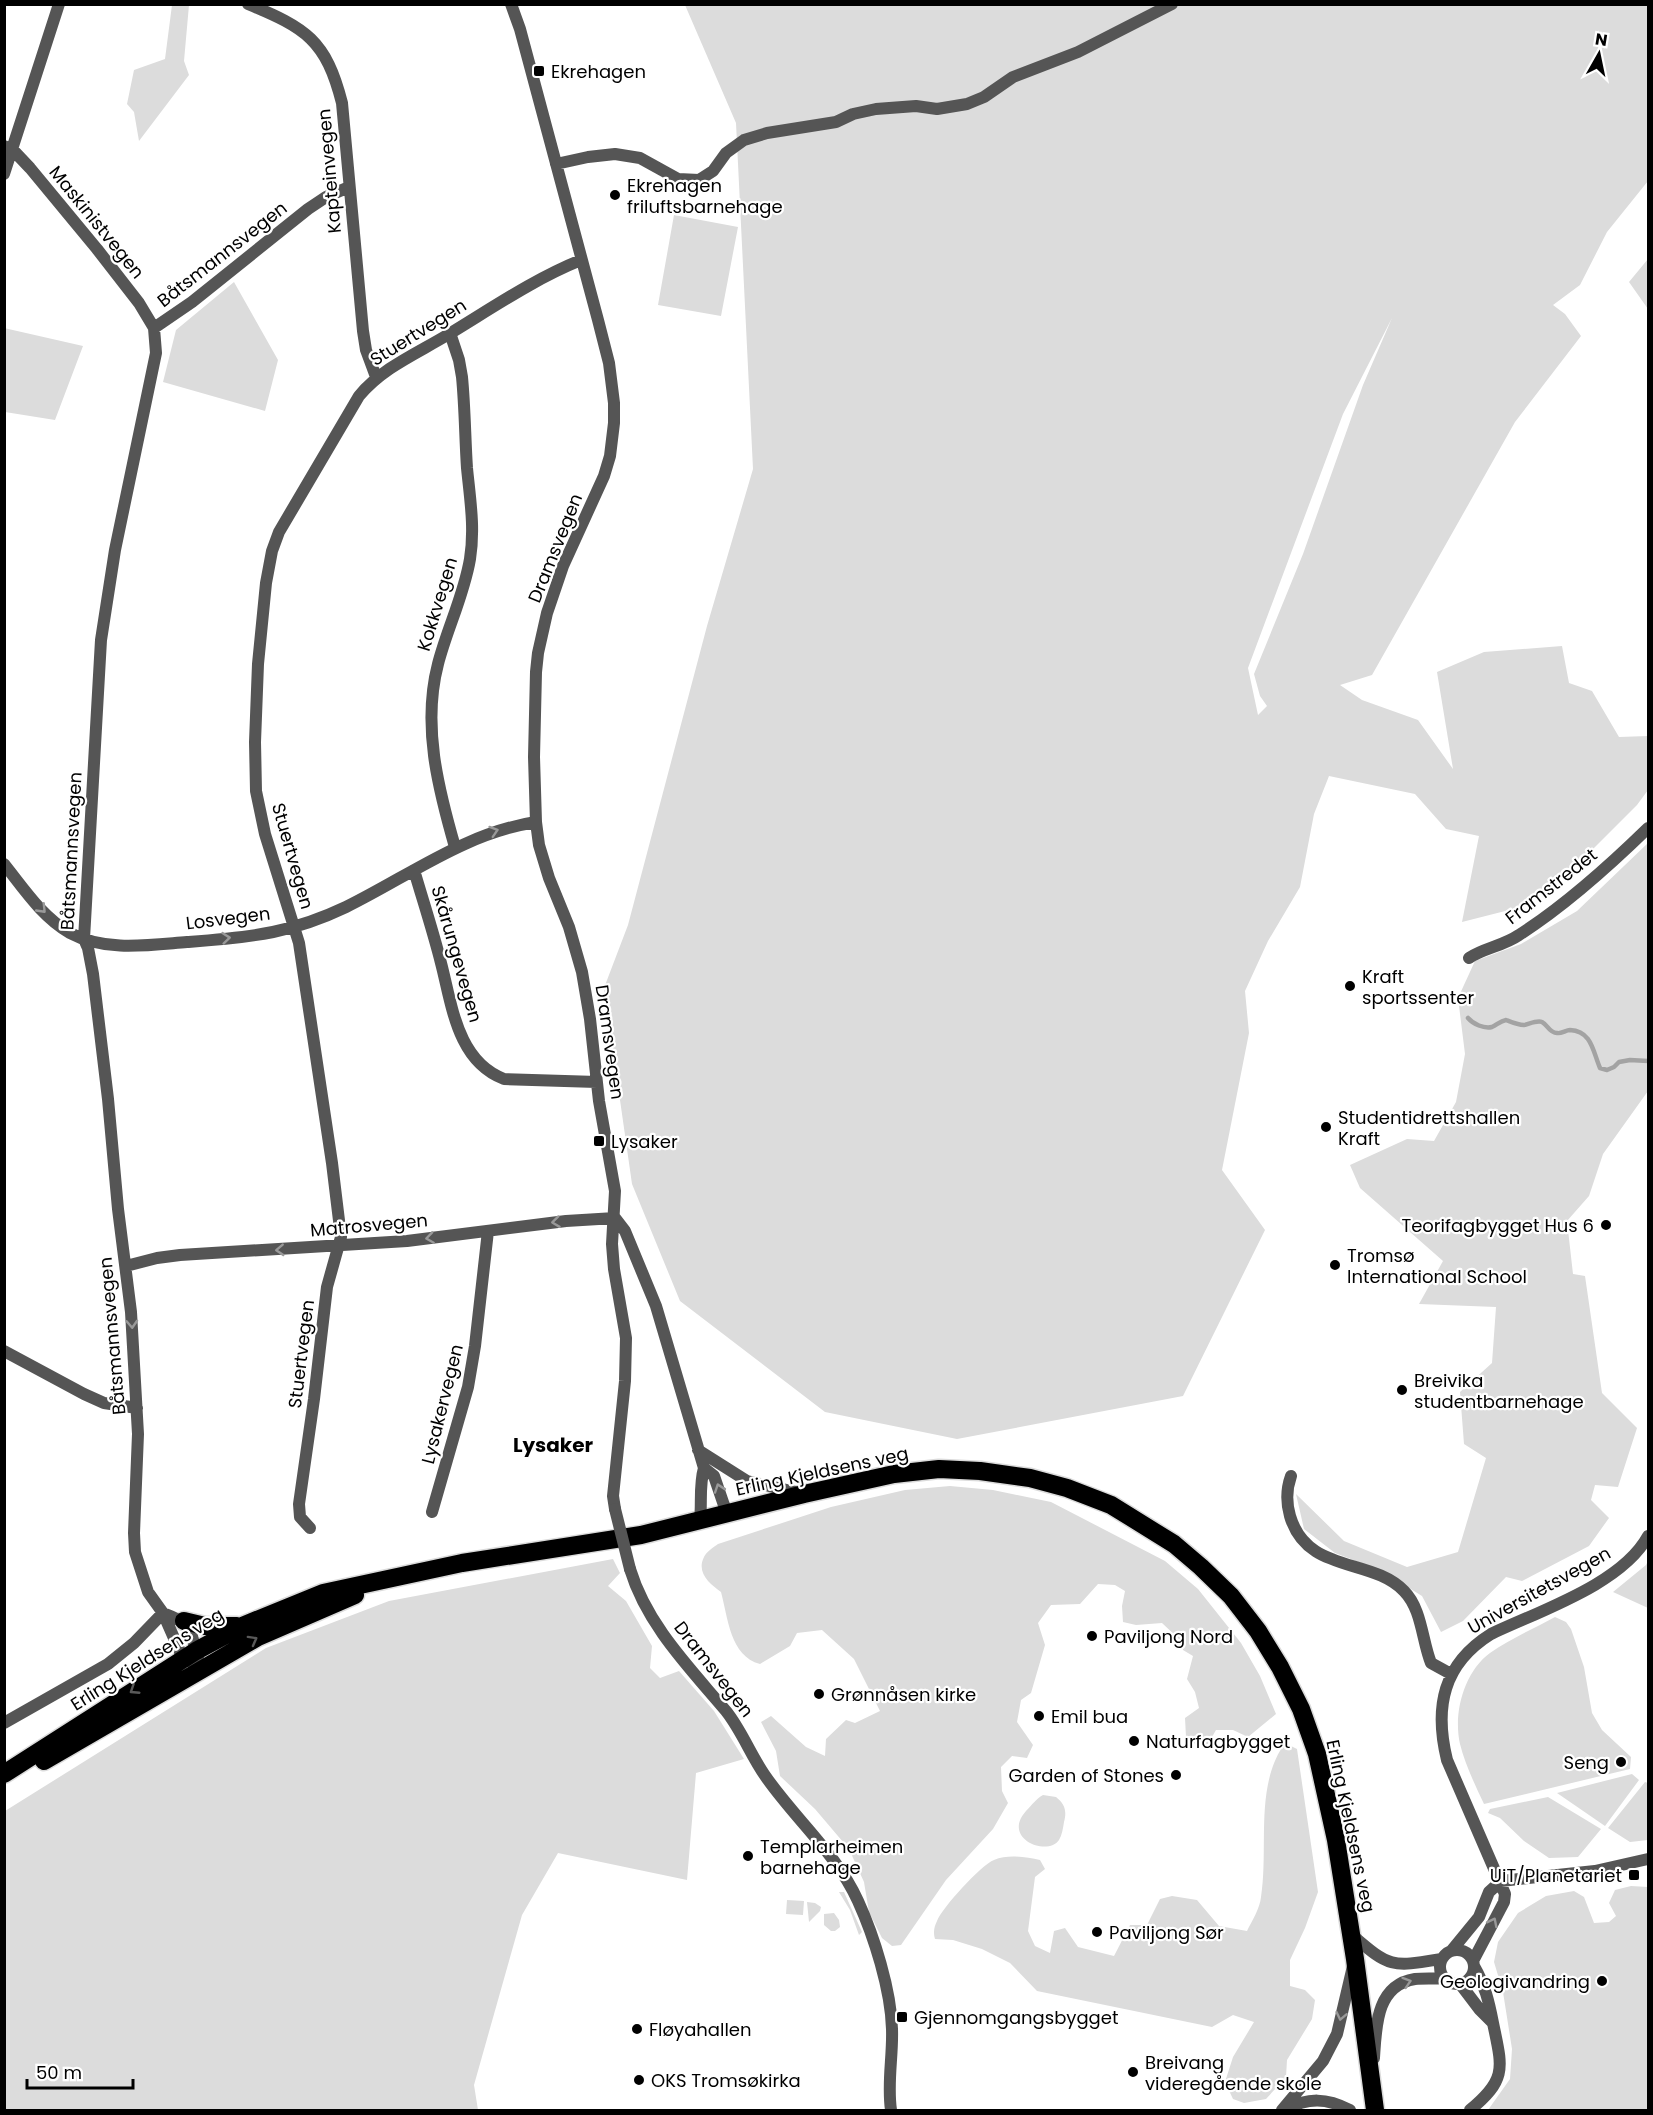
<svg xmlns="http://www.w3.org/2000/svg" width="1653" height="2115" font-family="Poppins,sans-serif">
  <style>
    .green { fill: #dcdcdc; fill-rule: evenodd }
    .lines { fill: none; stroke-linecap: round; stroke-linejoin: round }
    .stream { stroke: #a3a3a3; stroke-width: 4.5 }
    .highway-casing { stroke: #dbdbdb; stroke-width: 21 }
    .street { stroke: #555; stroke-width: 12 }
    .highway { stroke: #000; stroke-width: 18 }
    .street-bridge { stroke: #555; stroke-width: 12 }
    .oneway { stroke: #999 }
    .oneway2 { stroke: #595959 }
    .poi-dot { fill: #000; stroke: #fff; stroke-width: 2 }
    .labels { text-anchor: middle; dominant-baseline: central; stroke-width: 4.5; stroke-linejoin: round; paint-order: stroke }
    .poi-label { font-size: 18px; fill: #000; stroke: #fff; text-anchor: start }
    .street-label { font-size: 18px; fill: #000; stroke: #fff }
    .neighbourhood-label { font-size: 20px; font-weight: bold; fill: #000; stroke: #fff }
  </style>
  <rect width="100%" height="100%" fill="#fff"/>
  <path class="green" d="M172 5H189L184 61 189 75 139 141 134 112 127 104 134 70 165 59Z
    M685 5H1648V181L1607 232 1580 285 1553 305 1565 314 1581 336 1515 422 1372 675 1340 685 1362 700 1418 720 1453 769 1437 672 1484 652 1562 646 1569 683 1592 691 1619 737 1648 736V790L1637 805 1584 858 1517 908 1462 922 1479 836 1446 829 1415 794 1329 776 1314 814 1300 887 1268 941 1245 991 1249 1033 1222 1170 1265 1230 1183 1396 957 1439 825 1412 680 1301 632 1184 604 988 628 925 707 626 753 469 736 123ZM1392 318 1363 385 1303 554 1254 674 1260 696 1267 706 1258 715 1248 668 1343 414Z
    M674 215 738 227 721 316 658 305Z
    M1648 259V309L1629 282Z
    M234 282 278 360 265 411 163 382 176 330Z
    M4 328 83 346 55 420 5 412Z
    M1648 843V1091L1603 1154 1589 1196 1567 1221 1573 1274 1585 1276 1602 1393 1637 1428 1618 1487 1595 1485 1591 1500 1609 1518 1589 1546 1522 1581 1506 1577 1463 1621 1441 1632 1422 1596 1382 1571 1335 1553 1304 1529 1296 1494 1344 1541 1407 1567 1458 1552 1486 1458 1464 1444 1460 1392 1492 1363 1496 1307 1419 1304 1443 1261 1360 1188 1350 1165 1407 1139 1434 1141 1456 1102 1465 1054 1458 998 1475 961 1521 944 1577 911Z
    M950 1486 993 1490 1051 1502 1165 1561 1198 1589 1241 1643 1260 1676 1276 1714 1248 1737 1233 1730H1216L1208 1744 1198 1746 1186 1737 1185 1718 1199 1708 1195 1692 1187 1679 1193 1656 1183 1650 1180 1640 1162 1623 1136 1625 1123 1622 1122 1606 1125 1591 1115 1585 1098 1584 1080 1604 1051 1605 1038 1623 1045 1645 1031 1693 1021 1700 1017 1722 1033 1745 1027 1758 1012 1756 1001 1767 1002 1791 1008 1803 993 1829 946 1880 901 1945 892 1946 882 1938 869 1912 864 1882 849 1849 815 1809 780 1776 776 1751 761 1722 771 1716 806 1747 825 1756 826 1739 846 1720 855 1723 880 1711 854 1659 822 1630 797 1633 790 1646 760 1664C730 1656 728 1618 721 1592 710 1584 696 1573 704 1557 706 1552 714 1547 718 1544L831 1507 905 1490Z
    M613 1559 620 1573 608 1586 626 1601 652 1646 650 1668 660 1678 679 1671 714 1711 744 1759 696 1773 687 1880 558 1853 522 1915 474 2085 478 2110H5V1811L266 1648 389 1601Z
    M1648 1561V1608L1613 1592 1646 1565Z
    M1555 1617 1566 1622 1571 1629 1584 1667 1592 1713 1602 1730 1631 1757 1630 1769 1484 1804C1475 1785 1465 1764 1460 1744 1453 1713 1464 1672 1490 1653 1510 1639 1533 1629 1555 1617Z
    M1285 1743 1297 1749 1318 1892 1305 1928 1290 1960V1986L1305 1990 1315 2000 1312 2019 1287 2060 1286 2077 1266 2099 1244 2103 1233 2099 1225 2082 1233 2057 1254 2022 1233 2015 1212 2027 1037 1991 1010 1963 982 1949 953 1940 935 1939C933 1933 934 1927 937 1921 942 1908 981 1865 994 1860 1008 1854 1026 1857 1040 1860L1045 1869 1035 1877 1028 1931 1035 1946 1050 1953 1054 1931 1065 1928 1078 1947 1114 1956 1130 1925H1147L1160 1899 1172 1896 1197 1900 1219 1926 1247 1931C1252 1921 1260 1908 1261 1897 1269 1847 1254 1786 1285 1743Z
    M1632 1774 1639 1780 1605 1826 1557 1793Z
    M1645 1782 1648 1783V1840L1630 1842 1608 1828Z
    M1043 1795 1056 1797C1065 1804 1067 1811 1064 1822 1063 1828 1062 1835 1059 1840 1048 1857 1001 1839 1026 1811 1032 1805 1036 1799 1043 1795Z
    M1548 1797 1601 1829 1578 1857 1549 1858 1524 1841 1500 1818 1488 1813 1490 1809Z
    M1631 1886 1648 1887V2110H1488L1510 2079 1512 2049 1503 1992 1494 1962 1498 1942 1518 1913 1546 1896 1574 1891 1584 1897 1594 1923 1609 1922 1616 1916 1609 1903 1615 1890Z
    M839 1892H844L862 1932 859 1935 850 1910Z
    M787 1900 804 1901 803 1915 786 1914Z
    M807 1902 815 1903 821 1907 820 1911 809 1922Z
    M834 1913 839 1920 840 1927 835 1931H831L824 1925V1914Z"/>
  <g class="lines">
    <path class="stream" d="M1468 1018C1473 1024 1484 1029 1492 1027 1497 1025 1500 1021 1506 1020 1511 1022 1518 1025 1524 1025 1529 1024 1537 1020 1542 1022 1548 1025 1549 1033 1557 1033 1561 1034 1566 1030 1570 1030 1592 1031 1593 1052 1600 1068L1607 1070 1614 1067 1619 1062 1630 1060 1648 1061"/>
    <g class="highway-casing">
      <path id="highway" d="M184 1621 205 1626H237
        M44 1761 258 1637 355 1595
        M4 1774 196 1651 242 1626 323 1593 462 1563 641 1535 804 1494 894 1474 939 1469 980 1471 1030 1478 1067 1488 1111 1505 1174 1544 1201 1567 1231 1596 1258 1631 1280 1667 1301 1709 1317 1754 1336 1840 1355 1959 1375 2110"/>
    </g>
    <path class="street" d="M248 4C306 28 326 40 342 103L363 331 366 350 376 377
      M511 4 520 29 598 320 609 363 614 403V423L610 456 604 476 563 566 547 613 538 653 536 672 534 757 536 822 539 845 549 878 569 927 582 972 590 1019 599 1101 615 1191 612 1244 614 1269 626 1338 625 1381 613 1496 615 1509
      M4 146 12 149 30 168 97 249 139 303 154 328
      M556 164 588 157 615 154 640 158 678 179 699 180 713 171 726 153 744 140 767 133 836 122 853 114 876 109 916 106 937 109 967 104 984 97 1013 77 1078 52 1172 4
      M4 174 59 4
      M450 333 459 360 462 377C465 408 465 438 467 468 470 499 475 528 470 559 464 595 447 629 438 664 422 725 438 788 455 847
      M4 864C24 889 42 917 70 933 105 952 149 945 187 942 215 940 244 938 273 932 297 927 323 918 346 907 409 876 465 833 536 822
      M414 870C423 901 433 931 441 963 452 1005 457 1061 504 1079L597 1082
      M1469 958C1484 948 1503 946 1519 935 1566 905 1609 866 1648 828
      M615 1218 625 1231 656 1306 704 1468C699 1485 702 1503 700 1521
      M126 1266 157 1258 180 1255 407 1241 566 1221 615 1218
      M4 1351 84 1394 104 1403 137 1408
      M698 1450 747 1481 800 1493
      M704 1468 714 1476 727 1514
      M1291 1476C1286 1490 1286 1502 1290 1516 1307 1574 1371 1557 1404 1591 1422 1609 1422 1641 1431 1663L1451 1674
      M432 1512 468 1387 475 1346 488 1231
      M310 1528 300 1517 299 1504 314 1399 327 1287 341 1237 332 1163 299 943 265 834 256 791 255 742 258 664 266 583 272 551 279 532 359 396C383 367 418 353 449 334 492 308 534 279 581 260
      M630 1569C647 1625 689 1667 726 1711 742 1731 751 1756 766 1777 796 1820 836 1853 858 1901 874 1936 891 1990 892 2029 893 2056 887 2083 891 2110
      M163 1613C195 1625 188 1627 198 1657
      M202 1668 183 1658 181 1654 163 1613 148 1592 135 1552 134 1533 138 1434 131 1312 118 1209 108 1099 93 974 88 948 84 939 101 640 115 550 156 353 154 328 192 302 308 209 326 197 349 187
      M4 1723 108 1664 134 1643 163 1613
      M1352 1935C1390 1968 1392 1967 1441 1959
      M1440 1967a17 17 0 1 1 34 0a17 17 0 1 1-34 0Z
      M1452 1950 1479 1917 1489 1892 1501 1881 1595 1871 1648 1859
      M1473 1961 1504 1902 1505 1894 1447 1760C1434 1707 1443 1664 1491 1634 1539 1611 1622 1584 1648 1536
      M1461 1985 1480 2010 1493 2023
      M1374 2058C1376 2027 1376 1985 1415 1979 1424 1978 1434 1979 1443 1978
      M1282 2110 1323 2061 1337 2034 1353 1966
      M1285 2110C1308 2097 1327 2098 1350 2110
      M1470 2110C1508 2079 1502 2067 1493 2023 1489 2002 1485 1985 1474 1966"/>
    <use href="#highway" class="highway"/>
    <path class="street-bridge" d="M615 1509 630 1569"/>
  </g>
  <defs><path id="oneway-chevron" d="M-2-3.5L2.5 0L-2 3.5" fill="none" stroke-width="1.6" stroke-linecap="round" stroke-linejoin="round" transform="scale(1.5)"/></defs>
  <g class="oneway">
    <use href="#oneway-chevron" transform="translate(494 831) rotate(-18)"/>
    <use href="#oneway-chevron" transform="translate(42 909) rotate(46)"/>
    <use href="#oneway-chevron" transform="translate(226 938) rotate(-6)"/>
    <use href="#oneway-chevron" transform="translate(556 1222) rotate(173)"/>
    <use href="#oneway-chevron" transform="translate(430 1238) rotate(172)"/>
    <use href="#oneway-chevron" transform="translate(280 1250) rotate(177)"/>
    <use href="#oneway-chevron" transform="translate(132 1324) rotate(87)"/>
    <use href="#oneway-chevron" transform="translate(719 1488) rotate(-109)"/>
    <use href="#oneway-chevron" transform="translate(1493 1922) rotate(-63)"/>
    <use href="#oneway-chevron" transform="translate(1407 1982) rotate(-18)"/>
    <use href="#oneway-chevron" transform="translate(1341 2016) rotate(102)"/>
  </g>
  <g class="oneway2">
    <use href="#oneway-chevron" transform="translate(253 1640) rotate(-29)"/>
    <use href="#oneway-chevron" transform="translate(134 1690) rotate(147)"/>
  </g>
  <g class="poi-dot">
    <rect x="533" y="65" width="12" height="12" rx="3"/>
    <circle cx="615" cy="195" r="6"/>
    <circle cx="1350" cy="986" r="6"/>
    <circle cx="1326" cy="1127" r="6"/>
    <rect x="593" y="1135" width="12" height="12" rx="3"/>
    <circle cx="1606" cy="1225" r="6"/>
    <circle cx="1335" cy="1265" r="6"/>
    <circle cx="1402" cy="1390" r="6"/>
    <circle cx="1092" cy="1636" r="6"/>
    <circle cx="819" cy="1694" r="6"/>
    <circle cx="1039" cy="1716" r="6"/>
    <circle cx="1134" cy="1741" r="6"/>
    <circle cx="1621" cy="1762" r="6"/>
    <circle cx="1176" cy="1775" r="6"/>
    <circle cx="748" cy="1856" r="6"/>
    <rect x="1628" y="1869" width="12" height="12" rx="3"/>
    <circle cx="1097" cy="1932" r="6"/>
    <circle cx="1602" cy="1981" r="6"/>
    <rect x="896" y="2011" width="12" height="12" rx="3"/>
    <circle cx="637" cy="2029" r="6"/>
    <circle cx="1133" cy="2072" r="6"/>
    <circle cx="639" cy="2080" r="6"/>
  </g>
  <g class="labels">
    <g class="poi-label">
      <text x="551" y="71">Ekrehagen</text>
      <text x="627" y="185">Ekrehagen<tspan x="627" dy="21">friluftsbarnehage</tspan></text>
      <text x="1362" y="976">Kraft<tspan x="1362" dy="21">sportssenter</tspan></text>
      <text x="1338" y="1117">Studentidrettshallen<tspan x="1338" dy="21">Kraft</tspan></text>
      <text x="611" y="1141">Lysaker</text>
      <text x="1594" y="1225" text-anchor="end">Teorifagbygget Hus 6</text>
      <text x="1347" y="1255">Tromsø<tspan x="1347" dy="21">International School</tspan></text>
      <text x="1414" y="1380">Breivika<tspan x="1414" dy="21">studentbarnehage</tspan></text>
      <text x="1104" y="1636">Paviljong Nord</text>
      <text x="831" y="1694">Grønnåsen kirke</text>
      <text x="1051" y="1716">Emil bua</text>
      <text x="1146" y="1741">Naturfagbygget</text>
      <text x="1609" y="1762" text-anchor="end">Seng</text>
      <text x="1164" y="1775" text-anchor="end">Garden of Stones</text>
      <text x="760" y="1846">Templarheimen<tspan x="760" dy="21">barnehage</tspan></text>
      <text x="1622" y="1875" text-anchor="end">UiT/Planetariet</text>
      <text x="1109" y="1932">Paviljong Sør</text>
      <text x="1590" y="1981" text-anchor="end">Geologivandring</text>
      <text x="914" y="2017">Gjennomgangsbygget</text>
      <text x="649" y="2029">Fløyahallen</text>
      <text x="1145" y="2062">Breivang<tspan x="1145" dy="21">videregående skole</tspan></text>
      <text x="651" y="2080">OKS Tromsøkirka</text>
    </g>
    <g class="street-label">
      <text transform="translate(329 171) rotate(-95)">Kapteinvegen</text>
      <text transform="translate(97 222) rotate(51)">Maskinistvegen</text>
      <text transform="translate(222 254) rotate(-38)">Båtsmannsvegen</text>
      <text transform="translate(418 332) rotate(-32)">Stuertvegen</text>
      <text transform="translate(555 548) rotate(-68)">Dramsvegen</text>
      <text transform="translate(437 604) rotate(-73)">Kokkvegen</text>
      <text transform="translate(71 851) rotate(-87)">Båtsmannsvegen</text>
      <text transform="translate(293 856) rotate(74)">Stuertvegen</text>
      <text transform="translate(1551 886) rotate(-38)">Framstredet</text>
      <text transform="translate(228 918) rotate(-7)">Losvegen</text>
      <text transform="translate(457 954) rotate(74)">Skårungevegen</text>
      <text transform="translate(610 1042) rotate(82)">Dramsvegen</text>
      <text transform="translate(369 1225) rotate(-5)">Matrosvegen</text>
      <text transform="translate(112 1336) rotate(-95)">Båtsmannsvegen</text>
      <text transform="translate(301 1354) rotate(-83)">Stuertvegen</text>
      <text transform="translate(442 1404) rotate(-76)">Lysakervegen</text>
      <text transform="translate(822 1471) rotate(-12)">Erling Kjeldsens veg</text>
      <text transform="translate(1539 1590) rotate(-29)">Universitetsvegen</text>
      <text transform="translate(147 1659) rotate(-32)">Erling Kjeldsens veg</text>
      <text transform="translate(714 1669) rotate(52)">Dramsvegen</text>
      <text transform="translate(1351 1826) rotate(78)">Erling Kjeldsens veg</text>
    </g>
    <g class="neighbourhood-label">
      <text x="553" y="1445">Lysaker</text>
    </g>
  </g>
  <rect width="1653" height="2115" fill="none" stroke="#000000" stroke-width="12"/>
  <g transform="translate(1599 54) rotate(9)" stroke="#ffffff" stroke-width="4.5" paint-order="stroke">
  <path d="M0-4.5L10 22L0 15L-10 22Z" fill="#000000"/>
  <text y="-9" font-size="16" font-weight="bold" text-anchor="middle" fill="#000000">N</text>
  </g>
  <path d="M27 2079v9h106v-9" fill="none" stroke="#000000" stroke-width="3"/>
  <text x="36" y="2079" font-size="18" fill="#000000" stroke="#ffffff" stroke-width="4.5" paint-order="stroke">50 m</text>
</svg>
